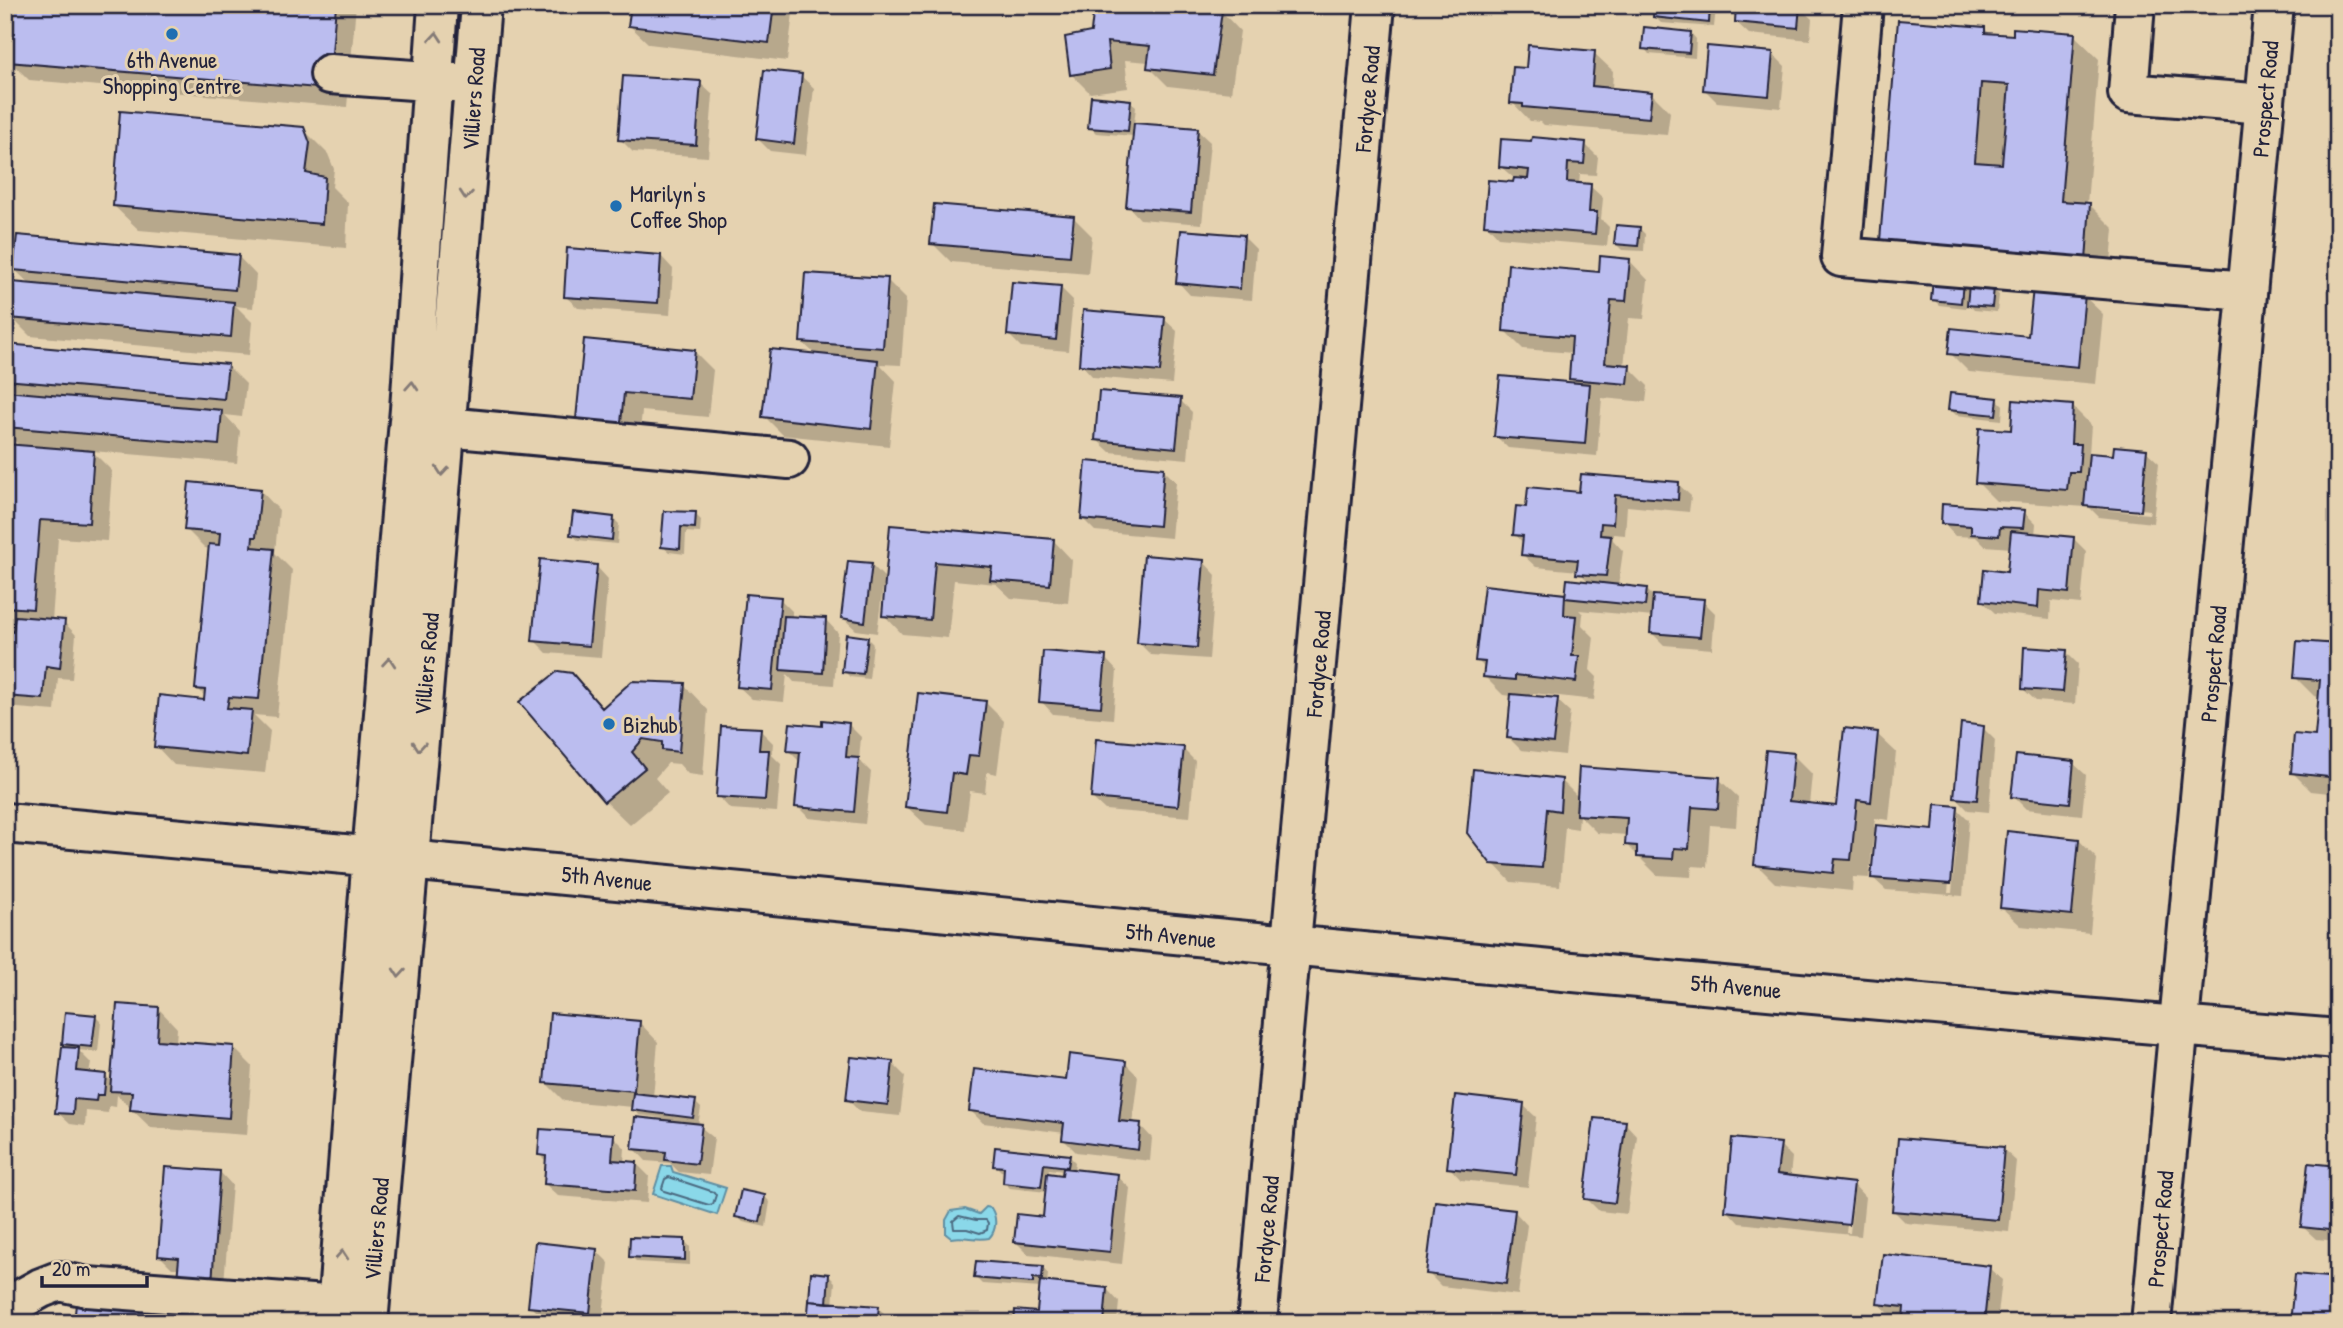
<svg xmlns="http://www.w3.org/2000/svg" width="2343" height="1328" font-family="'Patrick Hand',sans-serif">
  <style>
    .water { fill: #8ad8e9; stroke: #608fa3; stroke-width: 2 }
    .shadow { fill: #0003; fill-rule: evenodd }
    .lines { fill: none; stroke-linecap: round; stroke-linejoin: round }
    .shore { stroke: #4c6b81; stroke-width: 2 }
    .building { fill: #bbbdef; stroke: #22223b; stroke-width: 2; fill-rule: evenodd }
    .minor-casing { stroke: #22223b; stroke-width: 44 }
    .minor { stroke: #e5d2b0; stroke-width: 38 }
    .oneway { stroke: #847a76 }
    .poi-dot { fill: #1f6fb2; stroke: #e5d2b0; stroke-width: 2.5 }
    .labels { text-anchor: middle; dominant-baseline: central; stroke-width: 6; stroke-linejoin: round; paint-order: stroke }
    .poi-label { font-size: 23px; fill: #22223b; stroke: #e5d2b0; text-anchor: start }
    .street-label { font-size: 23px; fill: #22223b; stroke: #e5d2b0 }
  </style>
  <rect width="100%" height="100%" fill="#e5d2b0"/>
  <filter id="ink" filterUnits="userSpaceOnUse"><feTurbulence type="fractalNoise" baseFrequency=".0143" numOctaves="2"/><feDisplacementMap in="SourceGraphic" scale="14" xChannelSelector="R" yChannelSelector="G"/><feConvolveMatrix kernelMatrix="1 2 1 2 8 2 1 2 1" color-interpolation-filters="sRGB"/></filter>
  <g filter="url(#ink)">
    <path class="water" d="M662 1166H671L673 1172 726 1188 717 1215 653 1194Z
      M986 1207 991 1208C997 1217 997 1230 989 1238 976 1241 965 1235 951 1238L946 1234V1220L951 1211 965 1209 979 1214Z"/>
    <path class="shadow" d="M15 5H356L347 107 29 80 10 61Z
      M633 5H794L787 61 649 44 630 26Z
      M1656 5H1713L1716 7 1714 27 1661 23 1655 17Z
      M1799 7 1812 19 1810 40 1749 34 1736 22Z
      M1222 12 1240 31 1231 93 1168 86 1149 67V62L1125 60 1128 88 1090 93 1071 74 1093 34Z
      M1985 29 1991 35 2015 37 2074 35 2099 59 2087 204 2090 205 2114 229 2109 285 1959 281 1970 291 1993 289 1999 295 1997 312 1974 310 1967 302 1966 308 1939 305 1933 299Z
      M1691 33 1696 39 1695 58 1649 54 1644 48Z
      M1594 53 1613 71 1612 90 1651 93 1670 112 1667 135 1544 125 1541 122 1530 121 1512 102 1528 70Z
      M1772 53 1785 66 1781 108 1717 102 1705 90Z
      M801 76 814 88 806 155 770 151 758 139Z
      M700 83 713 95 708 157 633 152 620 139Z
      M1130 102 1136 107 1134 124 1197 130 1210 142 1202 224 1140 219 1128 206 1134 136 1096 133 1090 127Z
      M303 129 328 154 334 169 332 187 348 203 346 248 139 230 114 206Z
      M1585 144 1598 157 1596 175 1580 174 1579 185 1590 186 1603 198 1601 219 1609 227 1607 246 1498 237 1486 224 1515 184V179L1500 166Z
      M1073 217 1092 236 1088 274 951 262 932 243Z
      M1639 228 1645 234 1644 251 1622 250 1616 244Z
      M1244 237 1256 249 1252 300 1190 295 1178 282Z
      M238 256 256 275 253 308 236 306 252 322 249 355 30 336 11 317 31 285 15 270Z
      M661 256 673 269 670 315 578 308 565 296Z
      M1630 261 1648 280 1644 319 1629 318 1624 366 1629 367 1648 386 1646 402 1602 398 1597 456 1508 448 1496 436 1577 385 1570 378 1573 353 1523 349 1504 330 1600 274Z
      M887 280 906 299 901 365 880 364 896 381 889 446 783 435 764 416 816 355 801 341Z
      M1061 288 1073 300 1068 351 1021 347 1009 335Z
      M2084 296 2103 314 2096 384 1969 372 1950 353 2030 338Z
      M1164 319 1177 331 1172 384 1093 377 1081 364Z
      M7 346 227 365 246 384 242 417 225 415 240 431 237 463 92 451 112 471 107 541 58 538 52 621 64 622 76 635 72 679 58 678 55 711 5 707V633L15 634 16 624H12L5 618V446L21 447 5 432V393L19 394 5 380Z
      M694 351 713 370 708 417 642 411 639 441 597 437 578 419Z
      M1997 399 2003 405 2002 420 1956 415 1950 409Z
      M1180 400 1192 412 1188 459 1110 452 1097 440Z
      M2072 406 2091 425 2089 454 2115 457 2146 451 2159 463 2153 523 2099 517 2086 504V507L1996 501 1977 482 2013 432ZM2097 505 2150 510 2149 514 2097 509Z
      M1163 469 1176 482 1171 538 1095 531 1083 519Z
      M1678 484 1691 496 1689 512 1627 506 1625 535 1613 534V540L1623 551 1618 586 1646 589 1653 596 1703 601 1715 613 1712 649 1664 645 1651 632 1653 617 1579 610 1583 614 1582 625 1594 637 1590 670 1597 677 1594 700 1533 693V697L1557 700 1570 712 1565 755 1521 750 1509 738 1513 696 1503 695 1485 677 1486 669 1477 660 1565 595 1567 598 1589 583 1579 571 1536 567 1523 555 1524 544 1515 534 1528 509 1581 494Z
      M261 491 279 510 275 553 292 570 277 717 254 715 270 731 265 773 174 765 156 746 206 702V697L197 688 210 549 205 548 186 529Z
      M2024 512 2036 524 2035 535 2074 539 2086 551 2081 604 2051 601 2050 619 1995 613 1982 601 2008 573 2011 548 1985 546 1976 537 1955 536 1943 523Z
      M665 513 695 514 701 520 700 533 686 532 685 554 669 552 663 547Z
      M613 518 619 524 617 544 578 540 572 535Z
      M891 527 1054 541 1072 560 1068 603 1011 598 996 584 954 580 948 638 902 634 884 615 886 586H883L877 633 856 630 843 618 872 565 887 580Z
      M1204 562 1216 575 1209 659 1151 655 1138 642Z
      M596 566 608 579 601 657 547 653 534 640Z
      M780 599 792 611V618L826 620 838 633 834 685 794 682 787 674 784 702 752 699 739 687Z
      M867 638 873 644 869 679 850 677 844 671Z
      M2338 646V794L2311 791 2293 773 2316 738 2320 697 2314 696 2295 677Z
      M2066 652 2078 664 2075 704 2036 701 2023 689Z
      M1105 658 1117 671 1113 719 1053 714 1041 701Z
      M571 675 604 708 684 685 708 710 703 776 688 774 679 764 668 763 655 778 668 793 630 825 605 801 522 702Z
      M985 702 1004 721 997 774 987 772 985 793 970 791 965 830 926 825 907 807Z
      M848 724 861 737 859 760 871 772 865 824 809 818 797 806 801 763 789 751 823 728Z
      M1983 728 1995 740 1989 812 1968 810 1956 798Z
      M760 730 773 743 772 755 781 764 777 812 730 809 718 796Z
      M1877 734 1896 752 1889 820 1875 818 1874 827 1935 832 1957 808 1969 820 1963 896 1886 890 1873 878 1876 839H1873L1869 878 1853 877 1852 891 1775 883 1756 864 1793 755 1812 774 1809 805 1838 808ZM1955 817H1959L1952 893H1948Z
      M1183 749 1195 761 1190 817 1105 810 1092 798Z
      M2073 763 2086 775 2082 815 2026 809 2013 796Z
      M1719 779 1738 797 1736 827 1710 825 1707 867 1692 866 1691 877 1657 875 1627 845V835L1597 833 1579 815 1578 829 1565 827 1560 886 1511 882 1492 862 1561 780 1579 798Z
      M2079 840 2097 859 2090 933 2021 926 2002 908Z
      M5 1001 14 1009 7 1091H5Z
      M159 1009 177 1028 176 1043 234 1048 252 1066 247 1135 151 1128 117 1095 116 1107 109 1106 108 1113 86 1111 85 1126 70 1124 57 1112 69 1049 64 1044 95 1016 101 1022 98 1052 78 1050 91 1063 89 1074 105 1075 112 1082Z
      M640 1023 658 1042 653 1097 695 1102 701 1108 698 1125 714 1138 709 1175 679 1172 670 1163 646 1161 634 1148 662 1122 663 1118 639 1115 633 1107 564 1101 545 1082Z
      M892 1063 905 1076 900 1116 860 1112 847 1099Z
      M1125 1063 1138 1076 1132 1124 1140 1125 1152 1138 1150 1161 1076 1152 1064 1140 1065 1133 983 1123 971 1111Z
      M1523 1105 1536 1117 1528 1187 1461 1180 1449 1167Z
      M1625 1123 1637 1136 1627 1214 1599 1211 1586 1198Z
      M613 1136 625 1148 624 1163 637 1164 649 1176 647 1203 558 1196 545 1184 547 1162 540 1155Z
      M1780 1145 1792 1157 1790 1177 1853 1184 1865 1197 1861 1236 1739 1223 1727 1210ZM1851 1193H1854L1850 1233H1846Z
      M2003 1149 2016 1161 2009 1232 1906 1223 1893 1210Z
      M1069 1156 1075 1162 1074 1171 1117 1176 1130 1188 1122 1264 1028 1254 1015 1241 1044 1219 1047 1192 1010 1188 1004 1182 1005 1172 1001 1171 995 1165ZM1049 1169 1064 1171 1063 1177 1048 1175Z
      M2338 1168V1241L2316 1239 2303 1227Z
      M220 1172 232 1185 223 1295 180 1268H172L159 1255Z
      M764 1196 770 1202 766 1227 743 1222 737 1216Z
      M1515 1212 1527 1225 1518 1295 1441 1286 1428 1273Z
      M685 1241 690 1247V1265L637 1262 631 1256Z
      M596 1250 609 1263 602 1323 543 1319 530 1306Z
      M1043 1268 1048 1274 1047 1284 1107 1289 1119 1302 1117 1323H1015L1038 1314 1041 1288 982 1284 976 1278Z
      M1989 1268 2002 1280 1997 1323H1911L1906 1318 1892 1316 1879 1304Z
      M829 1276 835 1282 833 1305 878 1308 884 1313 883 1323H809Z"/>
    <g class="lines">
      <path class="shore" d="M669 1177 714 1192 716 1195 713 1204 709 1205 664 1191 662 1188 665 1179Z
        M959 1216 976 1220H986L988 1223 987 1230 980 1233 967 1229H954L953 1221Z"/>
    </g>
    <path class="building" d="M14 5H336L329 89 8 62Z
      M631 5H774L769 43 628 26Z
      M1094 5H1166L1222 11 1213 75 1147 68 1150 46 1107 42 1110 69 1070 75 1065 37 1091 32Z
      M1654 5H1710L1709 23 1653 17Z
      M1736 5H1800L1798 28 1735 22Z
      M1898 20 1985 27V33L2013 35V28L2075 33 2061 201 2090 203 2086 261 1998 255V250L1970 248 1969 260 1879 253ZM1981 83 2009 85 2002 164 1975 162Z
      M1644 27 1691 32 1689 53 1642 49Z
      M1528 45 1595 51 1592 86 1652 92 1649 118 1523 107V104L1510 103 1513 67 1526 68Z
      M1707 46 1773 52 1769 96 1703 90Z
      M764 70 802 74 794 144 756 139Z
      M623 76 701 81 696 145 618 140Z
      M1091 96 1131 100 1128 131 1088 128Z
      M120 111 304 127 310 143 306 173 325 177 322 224 113 206Z
      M1134 123 1198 128 1191 212 1126 207Z
      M1532 137 1586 142 1584 164 1568 163 1567 182 1591 184 1589 212H1597L1595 234 1484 225 1488 180 1513 182 1514 178 1528 179 1529 170 1499 167 1501 139 1531 141Z
      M934 204 1074 216 1070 256 930 244Z
      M1616 225 1640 227 1638 246 1614 244Z
      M1181 230 1244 235 1240 289 1176 283Z
      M17 235 239 255 235 290 13 270Z
      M567 248 661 255 658 303 564 297Z
      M1600 256 1630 259 1626 301 1611 300 1605 363 1630 365 1628 384 1569 379 1572 337 1503 331 1508 264 1599 272Z
      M805 273 888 278 883 348 800 342Z
      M1933 279 1963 282 1961 303 1931 300Z
      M12 282 234 302 231 337 9 318Z
      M1012 282 1061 286 1056 340 1007 335Z
      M1969 285 1994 288 1992 307 1967 305Z
      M2033 288 2085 294 2078 367 1948 354 1951 328 2028 336Z
      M1083 310 1165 317 1160 372 1079 365Z
      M584 339 695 350 690 399 624 393 621 423 576 419Z
      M6 344 228 364 224 399 5 380Z
      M770 349 878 360 871 429 762 417Z
      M1500 376 1590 384 1585 444 1494 437Z
      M5 391 222 410 219 445 5 427Z
      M1099 391 1181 398 1176 448 1095 440Z
      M1950 393 1998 398 1996 415 1948 410Z
      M2013 400 2073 405 2071 444H2081L2079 472H2069L2067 490 1975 483 1979 428 2011 430Z
      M5 444 94 451 89 523 40 520 33 609 5 607Z
      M2114 446 2147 449 2141 511 2084 506 2089 453 2113 455Z
      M1086 461 1164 468 1159 526 1081 519Z
      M1581 474 1679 482 1678 500 1615 495 1613 524 1601 523 1600 535 1611 536 1606 576 1576 574 1578 560 1521 555 1523 536 1513 535 1516 506 1526 507 1528 487 1579 492Z
      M189 482 261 489 256 537H253L252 547 274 549 259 699 229 697 227 708 252 710 247 756 154 747 159 695 204 700 205 690 195 689 209 544 219 545 220 533 184 530Z
      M1942 504 2025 510 2023 528 2000 527 1999 536 1971 534V526L1941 524Z
      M664 511 696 512 695 528 681 527 680 549 661 547Z
      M573 512 614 517 612 540 570 535Z
      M890 525 1054 539 1050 585 990 580 992 567 935 562 930 620 882 616Z
      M2011 531 2074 537 2069 593 2039 590 2038 608 1981 601 1984 569 2007 572Z
      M1144 555 1204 560 1197 648 1137 643Z
      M540 559 597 565 589 646 532 641Z
      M848 561 872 563 865 622 841 618Z
      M1567 579 1647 588 1645 606 1565 598Z
      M1484 585 1565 594 1564 615 1576 616 1572 656H1579L1576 682 1515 675V680L1483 677 1485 662 1475 661Z
      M746 594 781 597 772 690 737 687Z
      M1653 595 1704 599 1700 637 1650 633Z
      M15 616 65 620 60 668 46 666 43 699 5 696V631L13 632Z
      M784 616 826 618 823 673 780 670Z
      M846 634 868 637 863 674 842 672Z
      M2297 641 2338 644V778L2291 773 2294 734 2315 736 2320 680 2294 678Z
      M2024 647 2067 650 2063 692 2022 689Z
      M1043 651 1106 656 1101 707 1039 702Z
      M558 671 572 673 602 708 632 681 685 683 679 752 662 750V742L643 739 632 752 645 768 604 802 519 702Z
      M918 693 986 701 979 756 969 755 966 775 952 773 947 812 905 807Z
      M1511 694 1558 698 1553 743 1507 738Z
      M822 720 849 723 846 757 859 758 854 812 795 807 800 752 787 751 790 723 822 726Z
      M1961 723 1984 726 1977 800 1954 798Z
      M721 726 761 728 759 750H769L765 800 716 797Z
      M1844 728 1878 732 1871 802 1857 800 1851 860 1835 859 1833 873 1754 865 1766 750 1794 753 1789 801 1836 806Z
      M1096 739 1184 747 1178 806 1091 798Z
      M2016 755 2074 761 2070 803 2011 797Z
      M1579 767 1720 777 1718 809 1692 807 1689 849 1674 848 1673 859 1637 857V846L1625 845 1627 818 1576 815Z
      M1473 769 1562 779 1560 811 1547 809 1542 868 1491 864 1467 833Z
      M1935 804 1958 806 1951 884 1871 878 1876 825 1933 830Z
      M2007 831 2079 839 2072 915 2000 908Z
      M117 1004 159 1007 157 1040 234 1046 229 1118 130 1110 132 1092 110 1091Z
      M65 1012 96 1015 92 1047 62 1044Z
      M550 1013 640 1021 634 1091 544 1083Z
      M62 1047 79 1048 77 1071 106 1074 104 1095H97L96 1101 74 1099 73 1114 55 1113Z
      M1069 1054 1126 1061 1119 1121 1141 1123 1138 1150 1062 1140 1064 1123 969 1111 974 1069 1066 1080Z
      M851 1057 893 1061 888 1105 846 1100Z
      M633 1093 696 1100 693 1118 631 1110Z
      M1455 1095 1524 1103 1516 1175 1447 1168Z
      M635 1117 702 1124 697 1164 665 1160 666 1152 632 1149Z
      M1594 1118 1626 1121 1615 1203 1584 1199Z
      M540 1129 614 1134 612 1160 637 1162 635 1191 544 1184 546 1156 538 1155Z
      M1732 1138 1781 1143 1777 1174 1854 1183 1849 1225 1725 1211Z
      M1898 1138 2004 1147 1998 1220 1892 1211Z
      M995 1147 1070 1155 1068 1167 1044 1164 1041 1187 1003 1183 1004 1167 993 1166Z
      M2308 1163 2338 1166V1231L2301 1227Z
      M165 1167 220 1171 212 1283 177 1280 179 1258 158 1256Z
      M1063 1168 1118 1174 1110 1252 1014 1242 1017 1214 1043 1217 1047 1173 1062 1175Z
      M741 1190 765 1195 760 1222 735 1217Z
      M1435 1201 1515 1210 1506 1284 1426 1274Z
      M630 1237 685 1239V1260L629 1257Z
      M535 1242 597 1249 590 1313 528 1307Z
      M1883 1254 1990 1266 1984 1323H1950L1903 1318 1904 1307 1877 1304Z
      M976 1261 1043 1266 1042 1279 1033 1278V1283L974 1278Z
      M811 1272 829 1274 827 1303 809 1301Z
      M2295 1274 2338 1278V1323H2290Z
      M1040 1281 1107 1288 1104 1323H1014L1015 1310 1037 1312Z
      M809 1301 879 1306 877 1323H807Z
      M76 1304 233 1316 232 1323H74Z
      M1419 1319 1456 1323H1419Z"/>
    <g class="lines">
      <g class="minor-casing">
        <path id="minor" d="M1863 5 1841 257 2247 291
          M2135 5 2128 93 2265 104
          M330 74 455 83
          M446 427 789 459
          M5 823C783 892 1559 977 2338 1039
          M5 1308 41 1288 59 1281 87 1287 338 1306
          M336 1323 372 855 410 409 438 5
          M368 1323 409 859 481 5
          M1257 1323 1375 5
          M2151 1323 2274 5"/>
      </g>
      <use href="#minor" class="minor"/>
    </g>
    <defs><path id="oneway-chevron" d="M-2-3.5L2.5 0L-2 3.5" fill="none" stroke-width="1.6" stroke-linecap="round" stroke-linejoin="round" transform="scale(1.75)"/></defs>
    <g class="oneway">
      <use href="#oneway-chevron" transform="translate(436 37) rotate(-85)"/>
      <use href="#oneway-chevron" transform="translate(466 195) rotate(95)"/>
      <use href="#oneway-chevron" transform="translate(412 386) rotate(-86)"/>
      <use href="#oneway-chevron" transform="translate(442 471) rotate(95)"/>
      <use href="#oneway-chevron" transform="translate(389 662) rotate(-85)"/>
      <use href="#oneway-chevron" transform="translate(419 746) rotate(95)"/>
      <use href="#oneway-chevron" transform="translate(399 973) rotate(95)"/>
      <use href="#oneway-chevron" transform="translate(342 1255) rotate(-86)"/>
    </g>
  </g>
  <g class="poi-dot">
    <circle cx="172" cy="34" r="7"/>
    <circle cx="616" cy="206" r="7"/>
    <circle cx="609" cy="724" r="7"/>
  </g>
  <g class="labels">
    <g class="poi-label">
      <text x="172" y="59" text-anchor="middle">6th Avenue<tspan x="172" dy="26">Shopping Centre</tspan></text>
      <text x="630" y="193">Marilyn's<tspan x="630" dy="26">Coffee Shop</tspan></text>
      <text x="623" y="724">Bizhub</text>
    </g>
    <g class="street-label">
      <text transform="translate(473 99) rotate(-86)">Villiers Road</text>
      <text transform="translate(1367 99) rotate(-85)">Fordyce Road</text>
      <text transform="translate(2265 99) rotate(-85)">Prospect Road</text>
      <text transform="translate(426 664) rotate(-85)">Villiers Road</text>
      <text transform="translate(1318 664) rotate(-85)">Fordyce Road</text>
      <text transform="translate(2213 664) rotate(-85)">Prospect Road</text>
      <text transform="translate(607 878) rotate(6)">5th Avenue</text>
      <text transform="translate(1171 935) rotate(6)">5th Avenue</text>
      <text transform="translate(1736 986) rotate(5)">5th Avenue</text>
      <text transform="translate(376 1229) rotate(-85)">Villiers Road</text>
      <text transform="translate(1266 1229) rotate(-85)">Fordyce Road</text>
      <text transform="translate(2160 1229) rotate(-85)">Prospect Road</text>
    </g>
  </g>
  <rect width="2343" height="1328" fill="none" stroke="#e5d2b0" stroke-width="28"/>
  <rect x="14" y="14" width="2315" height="1300" fill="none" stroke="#22223b" stroke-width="2.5" filter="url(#ink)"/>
  <path d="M42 1276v10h105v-10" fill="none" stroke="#22223b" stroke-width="3.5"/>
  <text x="52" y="1276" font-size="21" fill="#22223b" stroke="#e5d2b0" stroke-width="5" paint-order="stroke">20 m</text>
</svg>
